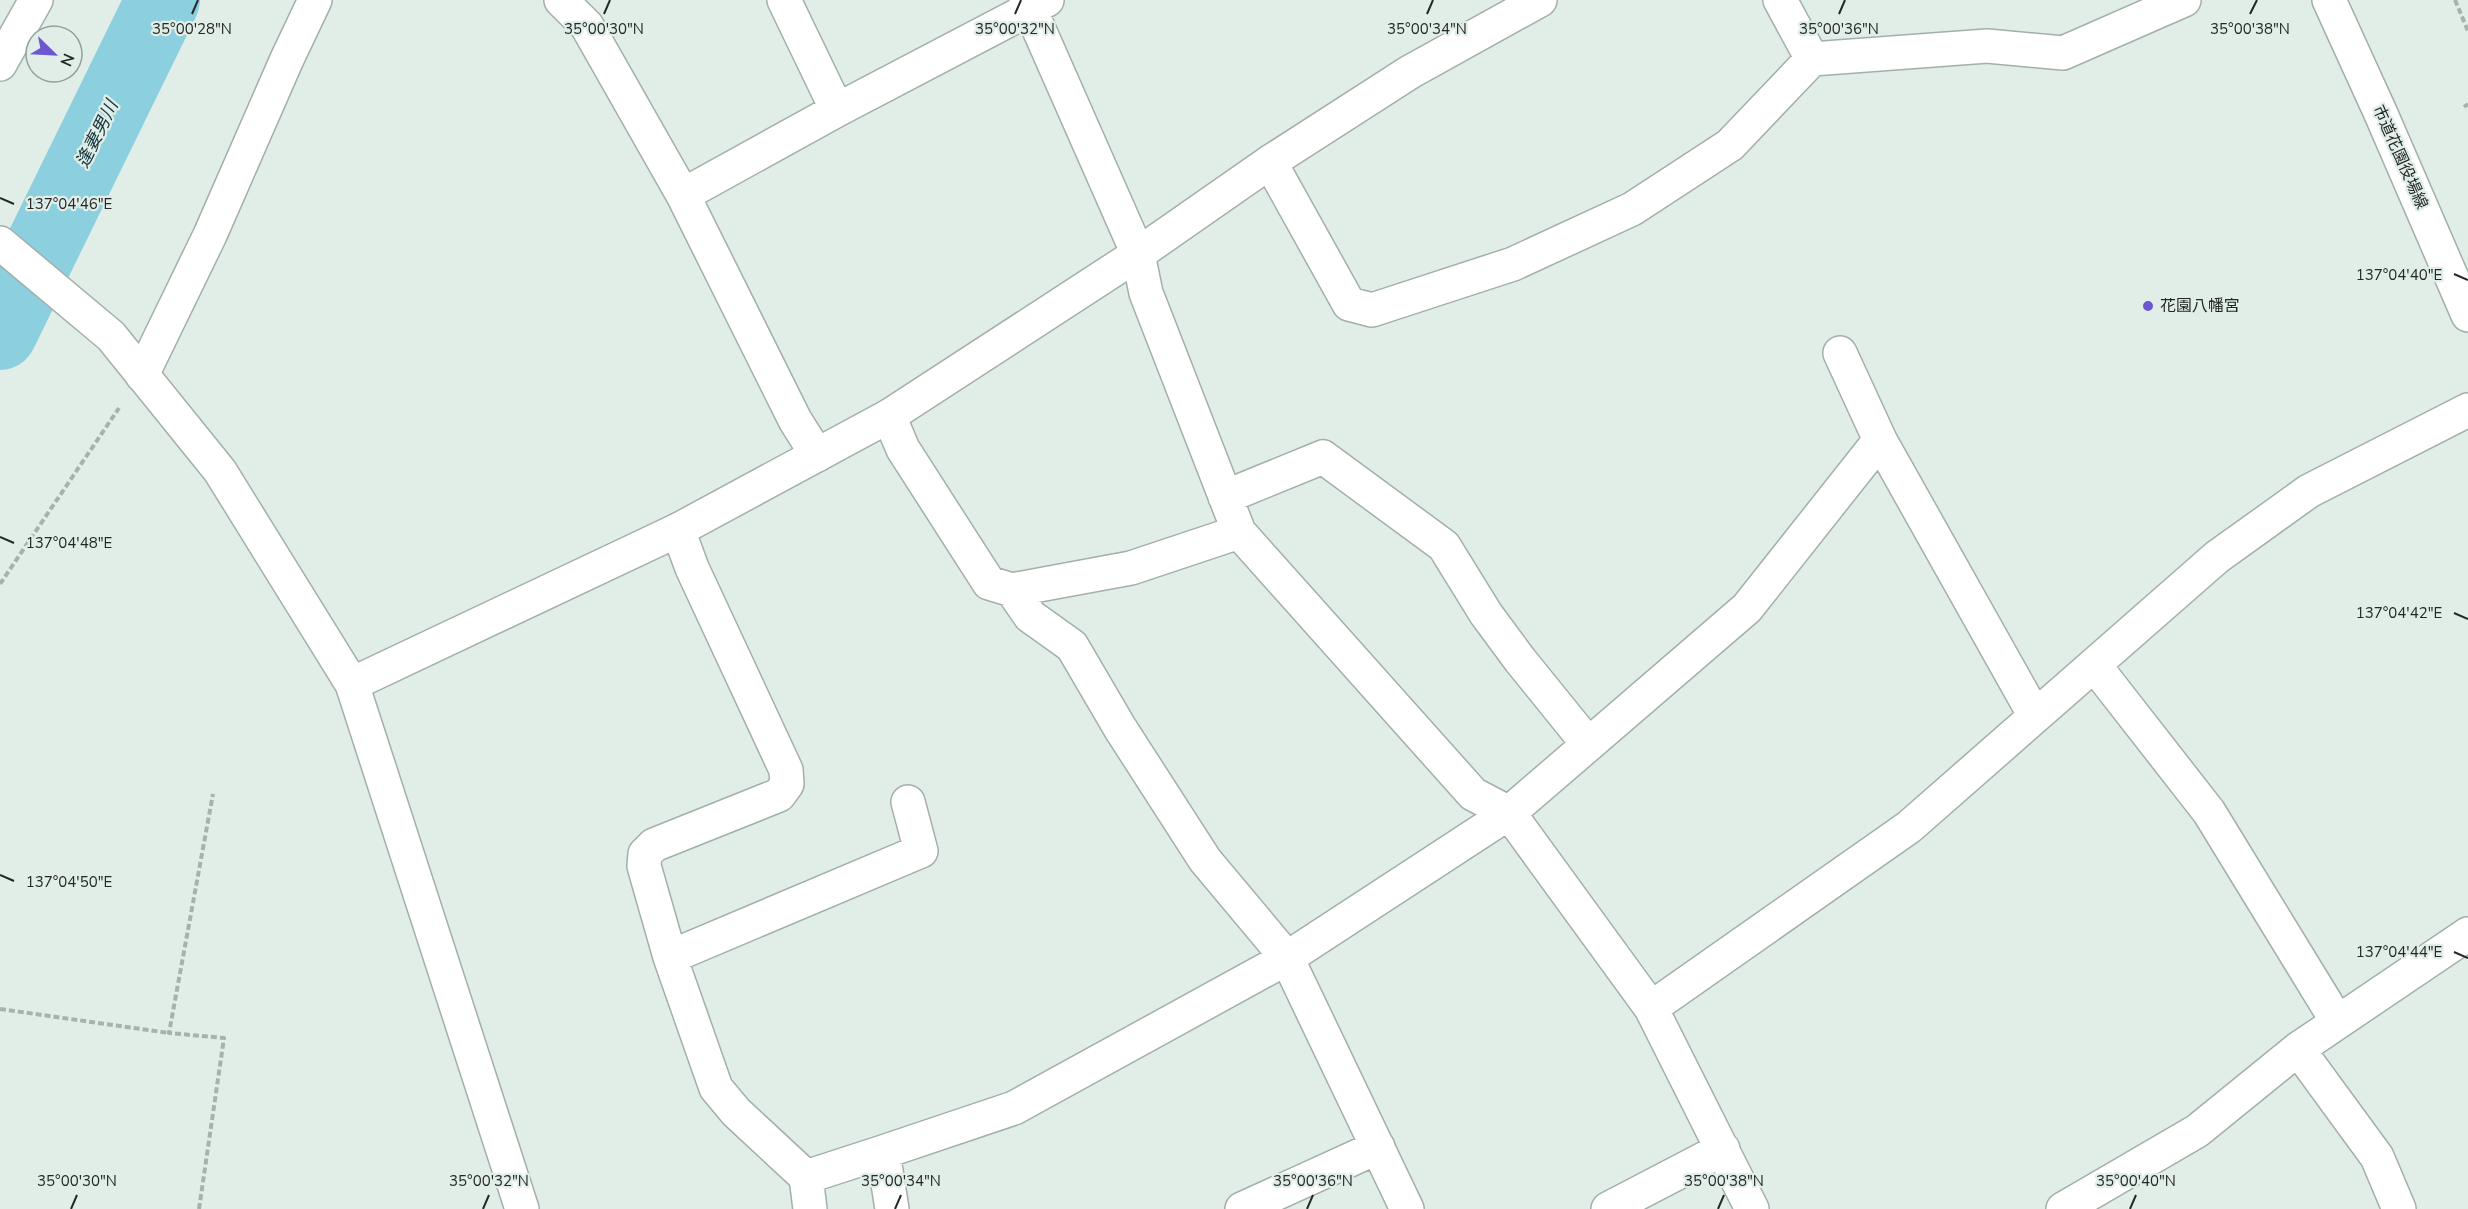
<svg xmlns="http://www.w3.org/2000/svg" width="2468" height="1209" font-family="'Nunito Sans','Noto Sans JP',sans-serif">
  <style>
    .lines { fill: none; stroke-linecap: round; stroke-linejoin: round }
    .river { stroke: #8ccfdf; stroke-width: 74 }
    .minor-casing { stroke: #a3afa9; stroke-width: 36 }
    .tertiary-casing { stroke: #a3afa9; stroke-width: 36 }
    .path { stroke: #a8b2ad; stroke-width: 4; stroke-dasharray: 6 3; stroke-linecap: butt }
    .minor { stroke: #fff; stroke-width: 33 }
    .tertiary { stroke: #fff; stroke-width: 33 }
    .ticks { fill: none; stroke: #242826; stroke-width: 2 }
    .poi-dot { fill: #6e56d0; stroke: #e1eee8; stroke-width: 2 }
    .labels { text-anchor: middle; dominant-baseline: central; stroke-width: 4.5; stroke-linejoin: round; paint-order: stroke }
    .street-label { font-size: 16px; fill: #242826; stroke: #e1eee8 }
    .poi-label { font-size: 16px; fill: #242826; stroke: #e1eee8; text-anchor: start }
    .water-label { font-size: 18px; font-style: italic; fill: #11323a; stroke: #e1eee8 }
    .ticks-label { font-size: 15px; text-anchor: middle; fill: #242826; stroke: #e1eee8; stroke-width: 4.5; stroke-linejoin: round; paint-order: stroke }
  </style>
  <rect width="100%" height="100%" fill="#e1eee8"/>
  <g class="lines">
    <path class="river" d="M0 333 163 0"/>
    <g class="minor-casing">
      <path id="minor" d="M561 0 587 26 683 195 795 420 817 455
        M784 0 837 110
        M1026 0 1138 254 1146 293 1239 532 1473 794 1509 813 1651 1008 1752 1209
        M1780 0 1812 59
        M2329 0 2381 114 2468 315
        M0 64 36 0
        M1270 162 1349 304 1372 310 1513 264 1632 209 1730 145 1812 59 1987 46 2063 53 2184 0
        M683 195 837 110 1047 0
        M142 375 210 235 287 59 315 0
        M889 416 903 449 989 583 1012 590 1131 568 1239 532
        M1880 440 2035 716
        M1225 497 1323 457 1444 546 1486 614 1520 660 1588 744
        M678 530 692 568 786 770 787 784 779 795 654 845 645 854 644 866 670 957 716 1088 736 1112 806 1177 810 1209
        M1012 590 1030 616 1072 646 1120 728 1205 860 1287 958 1407 1209
        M2095 666 2209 812 2337 1021
        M670 957 921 851 908 802
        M1651 1008 1909 827 2217 557 2309 491 2468 410
        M2298 1049 2377 1157 2399 1209
        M806 1177 883 1152
        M892 1209 883 1152 1014 1108 1287 958 1509 813 1747 608 1880 440 1840 353
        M1242 1209 1378 1147
        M1608 1209 1723 1149
        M2063 1209 2197 1131 2298 1049 2468 934"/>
    </g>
    <g class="tertiary-casing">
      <path id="tertiary" d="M0 243 111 336 220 471 352 684 522 1209
        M352 684 678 530 889 416 1138 254 1270 162 1410 72 1540 0"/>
    </g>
    <path class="path" d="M2455 0 2468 31
      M2464 107 2468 104
      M0 584 119 408
      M0 1009 169 1033
      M199 1209 224 1038 169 1033 213 794"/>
    <use href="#minor" class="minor"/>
    <use href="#tertiary" class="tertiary"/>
  </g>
  <path class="ticks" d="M192 14 198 0M604 14 610 0M1015 14 1021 0M1427 14 1433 0M1839 14 1845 0M2250 14 2257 0M0 198 14 204M2454 274 2468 280M0 537 14 543M2454 613 2468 619M0 875 14 881M2454 952 2468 958M71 1209 77 1195M483 1209 489 1195M895 1209 901 1195M1307 1209 1313 1195M1718 1209 1724 1195M2130 1209 2136 1195"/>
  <circle class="poi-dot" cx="2148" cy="306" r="6"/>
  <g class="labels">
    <g class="street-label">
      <text transform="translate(2400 157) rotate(66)">市道花園役場線</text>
    </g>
    <g class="poi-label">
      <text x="2160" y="306">花園八幡宮</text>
    </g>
    <g class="water-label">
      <text transform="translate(97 134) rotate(-64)">逢妻男川</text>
    </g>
  </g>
  <g class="ticks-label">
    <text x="192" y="34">35°00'28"N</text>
    <text x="604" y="34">35°00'30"N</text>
    <text x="1015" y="34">35°00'32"N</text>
    <text x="1427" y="34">35°00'34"N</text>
    <text x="1839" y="34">35°00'36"N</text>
    <text x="2250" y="34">35°00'38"N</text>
    <text x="69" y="209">137°04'46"E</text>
    <text x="2399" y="280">137°04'40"E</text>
    <text x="69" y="548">137°04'48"E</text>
    <text x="2399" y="618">137°04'42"E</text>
    <text x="69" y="887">137°04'50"E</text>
    <text x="2399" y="957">137°04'44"E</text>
    <text x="77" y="1186">35°00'30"N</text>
    <text x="489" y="1186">35°00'32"N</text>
    <text x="901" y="1186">35°00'34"N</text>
    <text x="1313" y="1186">35°00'36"N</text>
    <text x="1724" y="1186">35°00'38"N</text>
    <text x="2136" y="1186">35°00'40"N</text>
  </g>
  <g transform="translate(54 54) rotate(114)"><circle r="28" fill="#e1eee8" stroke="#959f9a" stroke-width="1.5"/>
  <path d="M0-4.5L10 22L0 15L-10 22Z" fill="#6e56d0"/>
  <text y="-9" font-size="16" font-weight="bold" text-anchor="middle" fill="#242826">N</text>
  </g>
</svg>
